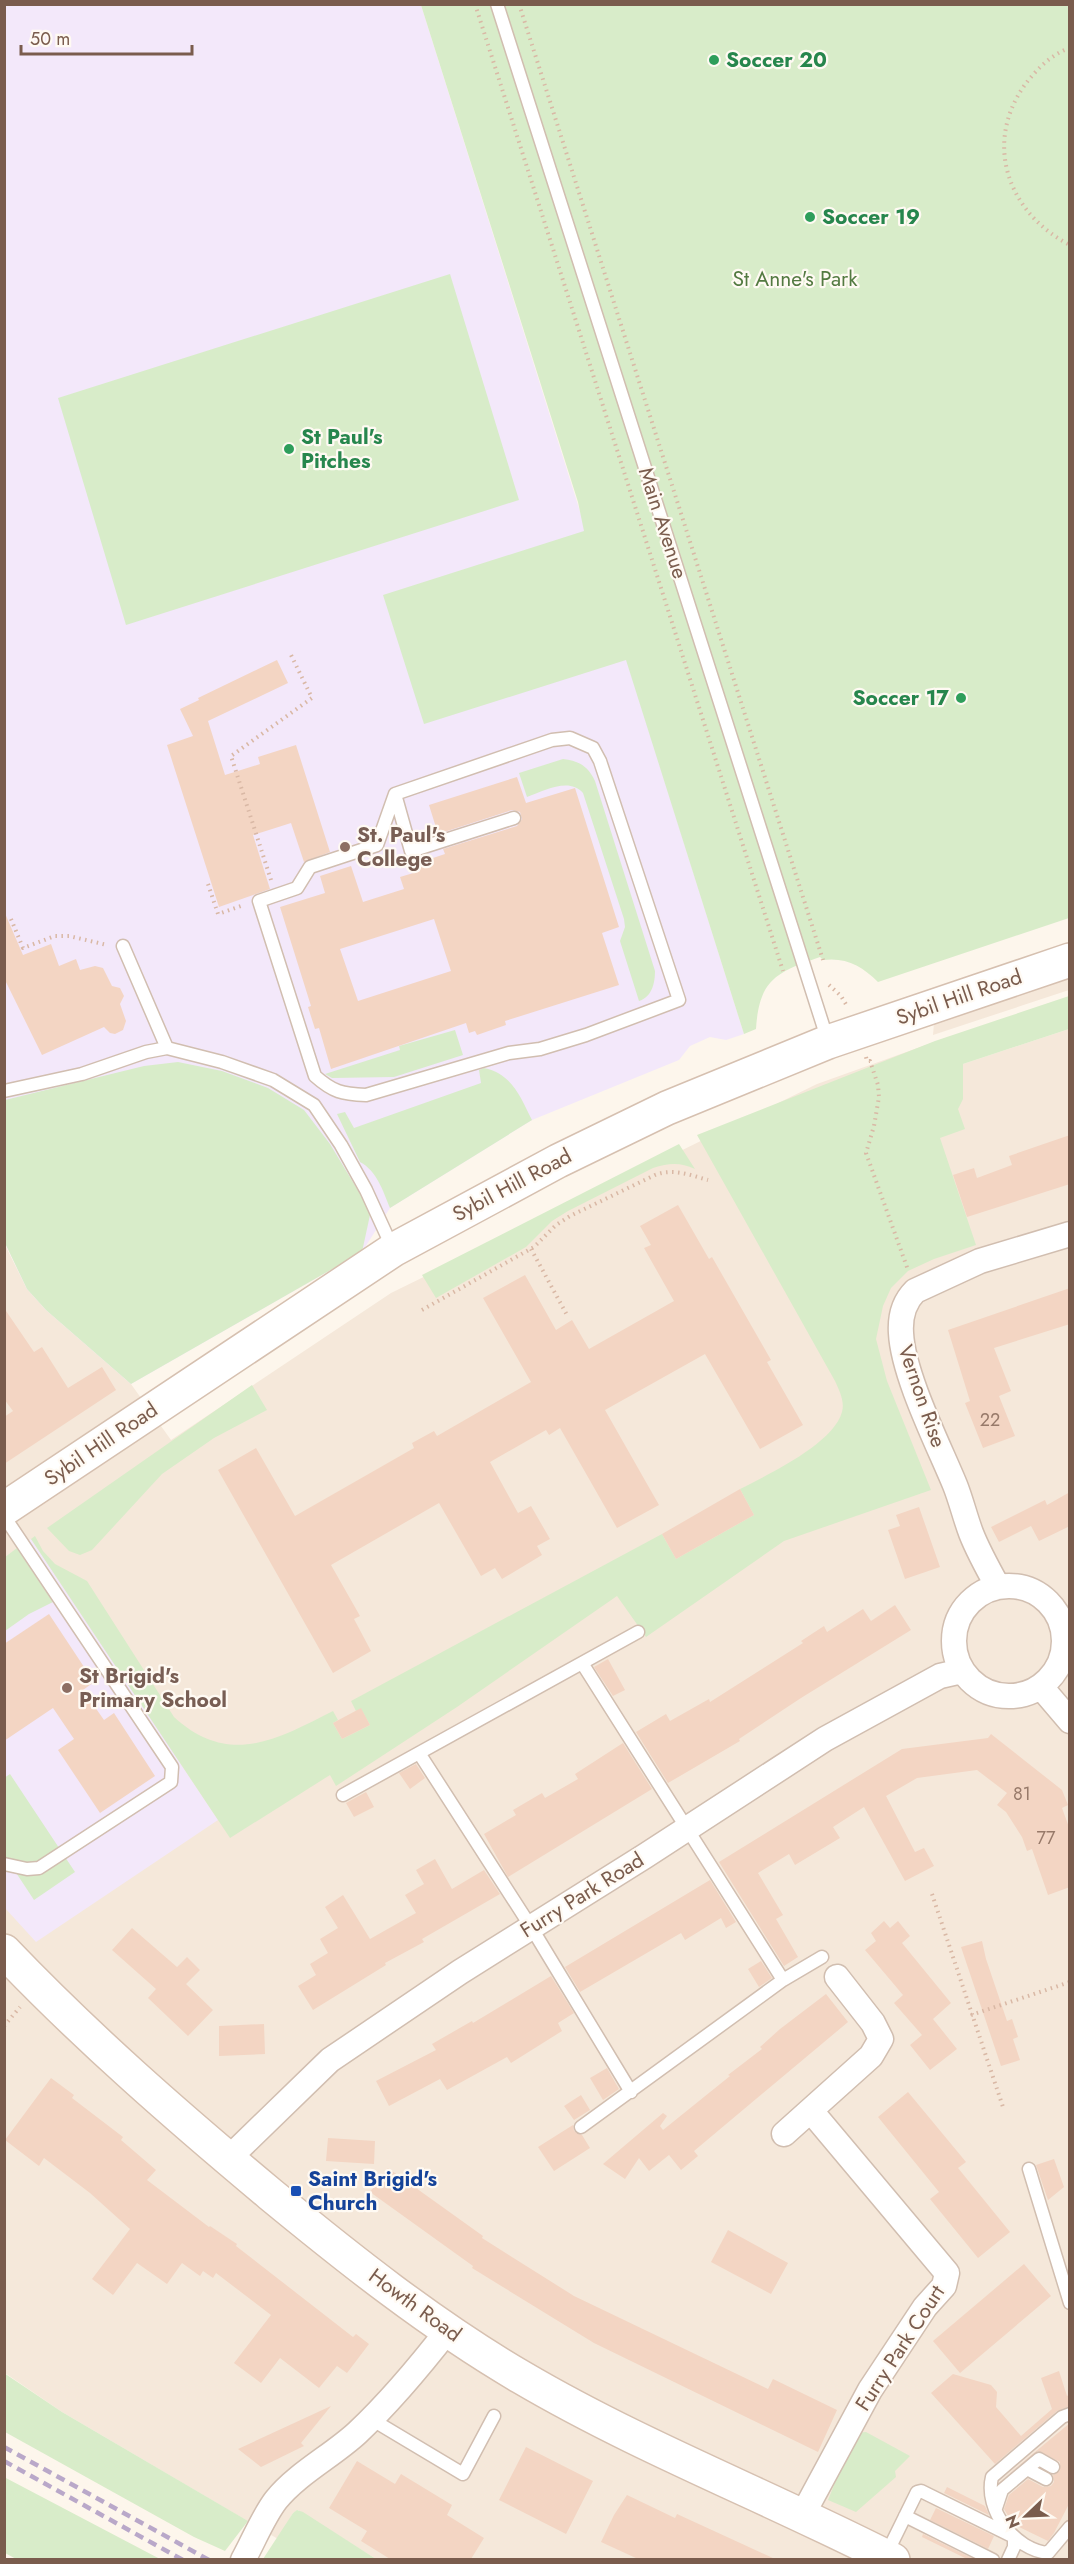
<svg xmlns="http://www.w3.org/2000/svg" width="1074" height="2564" font-family="Jost,sans-serif">
  <style>
    .residential { fill: #f5e8da }
    .education { fill: #f3e8fa }
    .green { fill: #d8ecc9 }
    .building { fill: #f3d5c3; fill-rule: evenodd }
    .lines { fill: none; stroke-linecap: round; stroke-linejoin: round }
    .lane-casing { stroke: #d1beb0; stroke-width: 15 }
    .street-casing { stroke: #d1beb0; stroke-width: 27 }
    .secondary-casing { stroke: #d6c0b0; stroke-width: 36 }
    .path { stroke: #d9b8a5; stroke-width: 4; stroke-dasharray: 1.5 4.5; stroke-linecap: butt }
    .lane { stroke: #fff; stroke-width: 12 }
    .street { stroke: #fff; stroke-width: 24 }
    .secondary { stroke: #fff; stroke-width: 33 }
    .rail { stroke: #b9a8c9; stroke-width: 4.5; stroke-dasharray: 9 6; stroke-linecap: butt }
    .leisure-dot { fill: #2e9e5b; stroke: #fffaf3; stroke-width: 2 }
    .education-dot { fill: #8d6e63; stroke: #fffaf3; stroke-width: 2 }
    .transit-dot { fill: #1a4fb4; stroke: #fffaf3; stroke-width: 2 }
    .labels { text-anchor: middle; dominant-baseline: central; stroke-width: 4.5; stroke-linejoin: round; paint-order: stroke }
    .number-label { font-size: 18px; fill: #987a6a }
    .leisure-label { font-size: 21px; font-weight: bold; fill: #27864d; stroke: #fffaf3; text-anchor: start }
    .park-label { font-size: 21px; fill: #537a41; stroke: #fffaf3 }
    .street-label { font-size: 21px; fill: #7a5c4d; stroke: #fffaf3 }
    .education-label { font-size: 21px; font-weight: bold; fill: #785e54; stroke: #fffaf3; text-anchor: start }
    .transit-label { font-size: 21px; font-weight: bold; fill: #164399; stroke: #fffaf3; text-anchor: start }
  </style>
  <rect width="100%" height="100%" fill="#fdf6ec"/>
  <path class="residential" d="M1069 979V990L933 1035 934 1023Z
    M1069 1029V2559H376L298 2510 293 2513 278 2539 62 2412 5 2373 4 1243 27 1289 46 1310 131 1384 171 1440 391 1293 817 1084 951 1036 963 1064Z"/>
  <path class="education" d="M5 5H421L744 1034 726 1040 710 1037 690 1046 679 1060 532 1120 390 1208 362 1252 131 1384 46 1310 27 1289 5 1243Z
    M31 1539 218 1820 36 1942 5 1908V1557Z"/>
  <path class="green" d="M421 5H1069V918L878 982C862 966 846 957 823 960L820 957C777 972 759 979 756 1029L744 1034 626 660 424 724 383 595 584 531 578 502Z
    M450 274 519 500 126 625 58 398Z
    M563 759C579 761 588 766 595 781L655 971C655 983 652 997 639 1001L620 941 625 927 624 919 583 793C569 777 544 791 527 797L519 773Z
    M1069 996V1029L963 1064V1099L958 1109 965 1129 940 1138 976 1245 934 1259 908 1271 891 1288 883 1306 876 1339 887 1381 931 1490 784 1541 646 1637 617 1596 457 1707 336 1786 330 1775 230 1838 31 1539 35 1536 43 1551 55 1564 87 1581 174 1717C229 1767 276 1740 333 1711L338 1720 333 1723 342 1739 370 1725 361 1709 356 1711 351 1701 662 1534 676 1559 754 1515 740 1489C769 1474 833 1444 842 1412 845 1401 839 1390 835 1381L697 1135 935 1041Z
    M455 1030 463 1055 394 1077 332 1078 325 1074 400 1050 399 1046Z
    M178 1062 222 1071 268 1088 304 1110 330 1144 368 1207 370 1215 362 1252 131 1384 46 1310 27 1289 5 1243V1100L144 1066Z
    M484 1068C512 1074 520 1096 532 1120L390 1208C383 1191 377 1171 360 1162L337 1114 345 1112 354 1128 481 1083 479 1070Z
    M679 1144 695 1169C680 1162 669 1163 653 1168L568 1211 552 1221 526 1247 436 1298 422 1275Z
    M252 1385 267 1410 214 1438 162 1474 92 1550 80 1555 69 1551 47 1528Z
    M17 1548 53 1602 29 1614 5 1631V1557Z
    M10 1774 75 1872 34 1900 5 1856 4 1778Z
    M4 2373 62 2412 248 2521 225 2551 194 2537 5 2432Z
    M866 2432 910 2456 895 2471 896 2477 856 2512 828 2500 855 2433Z
    M4 2477 160 2559 18 2560 5 2553Z
    M297 2510 303 2512 376 2559H263L293 2513Z"/>
  <path class="building" d="M277 660 288 683 208 721 225 775 260 764 258 757 296 745 330 852 304 862 291 823 253 835 270 889 219 907 167 745 193 736 180 709 199 700 198 698Z
    M517 777 526 803 575 788 619 927 602 933 619 985 505 1021 506 1025 477 1035 475 1031 469 1033 466 1023 331 1069 319 1028 315 1029 308 1007 311 1006 280 907 325 893 320 876 351 866 363 902 404 889 400 877 420 871 418 863 445 854 443 849 517 826 522 819 520 812 512 810 438 834 429 805ZM434 919 451 971 358 1001 340 949Z
    M4 911 23 955 51 944 59 966 76 959 80 970 95 966 103 968 112 986 120 988 124 996 120 1004 126 1021 123 1030 115 1034 110 1033 104 1027 42 1055 4 978Z
    M1070 1135V1184L967 1217 953 1175 974 1168 977 1178 1012 1165 1009 1156Z
    M678 1205 709 1259 712 1257 771 1360 767 1362 803 1425 760 1449 705 1354 605 1410 659 1505 617 1528 560 1428 549 1435 546 1430 490 1462 518 1513 531 1506 550 1539 537 1546 542 1555 502 1579 495 1568 481 1576 439 1503 331 1565 360 1616 354 1619 371 1651 333 1673 218 1470 256 1448 295 1516 414 1448 412 1443 434 1431 437 1436 531 1382 483 1298 525 1275 556 1330 572 1320 589 1349 674 1301 644 1248 651 1245 640 1226Z
    M1070 1288V1324L994 1348 1011 1391 999 1396 1015 1436 983 1448 965 1403 970 1401 948 1330Z
    M4 1308 34 1352 42 1347 68 1388 102 1367 116 1390 4 1464V1417L13 1411 4 1399Z
    M740 1489 754 1515 676 1559 662 1534Z
    M1070 1492V1526L1039 1541 1031 1526 999 1542 991 1527 1045 1500 1047 1505Z
    M919 1507 940 1567 905 1579 888 1530 900 1526 896 1515Z
    M895 1605 911 1630 801 1698 739 1739 740 1741 668 1783 636 1732 666 1714 670 1721 709 1699 710 1702 803 1643 801 1641 824 1626 827 1632 863 1609 871 1621Z
    M49 1614 94 1682 83 1690 104 1720 114 1713 155 1776 100 1813 58 1750 74 1739 53 1708 4 1741V1644Z
    M608 1659 625 1690 613 1696 594 1667Z
    M361 1708 370 1725 342 1739 333 1723Z
    M991 1734 1062 1790 1068 1805 1062 1808 1070 1830V1887L1048 1895 1032 1849 1027 1851 1022 1837 1006 1812 997 1805 1007 1793 977 1770 917 1778 886 1796 915 1852 924 1848 934 1866 905 1881 864 1807 833 1827 840 1838 795 1865 789 1854 758 1873 783 1915 776 1919 798 1957 784 1966 719 1862 902 1749 988 1738Z
    M623 1743 652 1789 508 1877 484 1834 516 1815 513 1810 542 1793 545 1798 578 1779 575 1774Z
    M416 1764 425 1778 410 1789 399 1773Z
    M366 1792 374 1807 354 1817 346 1803Z
    M435 1859 452 1889 484 1870 500 1894 422 1939 424 1942 385 1963 386 1965 313 2010 298 1986 316 1975 310 1964 328 1953 320 1939 338 1928 325 1907 343 1895 370 1939 416 1913 405 1895 424 1884 416 1870Z
    M710 1880 736 1922 726 1928 721 1918 685 1940 681 1933 580 1992 565 1967Z
    M884 1921 890 1928 898 1921 910 1936 902 1943 951 2003 933 2019 957 2049 930 2070 910 2045 922 2035 894 2003 903 1995 865 1950 876 1941 871 1933Z
    M132 1928 177 1967 187 1957 200 1970 186 1984 213 2010 188 2036 148 1998 156 1989 112 1950Z
    M982 1941 986 1959 1007 2021 1012 2019 1018 2037 1013 2039 1020 2060 1001 2066 961 1947Z
    M761 1961 772 1978 759 1987 748 1969Z
    M551 1976 574 2013 558 2023 562 2031 511 2063 507 2057 447 2090 440 2079 389 2106 376 2081 436 2050 432 2044 472 2021 473 2023Z
    M826 1994 848 2022 694 2151 698 2156 681 2170 669 2155 649 2171 639 2158 625 2179 603 2164 663 2113 667 2116 660 2126 663 2130 730 2076 728 2075 762 2049 760 2047 780 2029Z
    M264 2024 265 2054 219 2056V2026Z
    M607 2068 619 2089 603 2100 590 2078Z
    M51 2078 74 2095 72 2098 123 2137 121 2140 156 2170 147 2180 209 2227 210 2226 237 2244 236 2246 353 2337 356 2334 369 2344 347 2373 337 2366 319 2388 280 2358 261 2383 234 2363 271 2315 216 2273 213 2278 203 2271 200 2276 182 2263 167 2284 137 2263 113 2295 92 2279 130 2229 90 2193 44 2158 39 2166 5 2140Z
    M908 2092 966 2162 958 2168 1010 2232 978 2258 930 2199 939 2192 878 2117Z
    M581 2095 590 2110 574 2120 564 2106Z
    M573 2125 574 2131 582 2135 590 2148 554 2171 538 2147Z
    M328 2138 375 2141 374 2164 326 2161Z
    M1054 2159 1064 2187 1048 2200 1036 2165Z
    M388 2168 483 2236 482 2238 574 2296 768 2389 773 2379 837 2410 818 2452 594 2343 472 2268 473 2266 370 2192Z
    M728 2230 788 2263 771 2294 711 2262Z
    M1024 2264 1051 2296 960 2373 933 2341Z
    M1059 2371 1067 2396 1070 2394V2406L1057 2411 995 2464 931 2393 953 2374 991 2385 997 2392 996 2407 1021 2436 1052 2409 1041 2378Z
    M331 2406 301 2443 304 2446 261 2467 238 2449Z
    M1070 2423V2502L1054 2533 1048 2541 1013 2524 1004 2509 1009 2495 1028 2479 1043 2487 1051 2486 1054 2482 1053 2475 1060 2471V2462L1038 2451 1006 2476Z
    M526 2447 593 2481 566 2534 499 2500Z
    M357 2461 395 2484 401 2474 452 2505 447 2515 484 2538 471 2559H390L361 2541 367 2531 329 2508Z
    M947 2487 985 2506 989 2515 944 2493Z
    M627 2495 675 2518 677 2514 775 2559H638L601 2542 614 2515Z
    M936 2508 994 2536 988 2549 930 2520Z
    M923 2534 974 2559H967L922 2537Z"/>
  <g class="lines">
    <g class="lane-casing">
      <path id="lane" d="M497 4 828 1041
        M570 738 593 748 600 761 679 1000 586 1035 540 1049 509 1053 366 1095C342 1094 333 1092 315 1076L259 901 297 888 310 867 377 845 395 794 552 740Z
        M395 794 411 851 514 818
        M123 946 167 1048
        M4 1091 82 1074 146 1052 167 1048 222 1062 273 1080 314 1105 341 1145 366 1190 393 1249
        M4 1516 172 1767 171 1782 39 1868 27 1869 4 1864
        M582 1663 783 1980
        M419 1753 531 1927 631 2092
        M343 1795 638 1632
        M581 2127 783 1980 822 1957
        M1029 2169 1070 2303
        M1070 2414 1062 2417 992 2477C984 2510 1015 2550 1048 2553L1070 2527
        M371 2419 463 2474 494 2416
        M1027 2469 1039 2459 1053 2467
        M996 2508 1002 2490 1027 2469 1046 2479
        M905 2516 993 2560
        M886 2555 917 2492 921 2491 1014 2537V2547L1008 2560"/>
    </g>
    <g class="street-casing">
      <path id="street" d="M954 1641a55 55 0 1 1 110 0a55 55 0 1 1-110 0Z
        M998 1587C988 1569 978 1551 971 1533 965 1517 961 1500 955 1485 938 1444 903 1375 901 1333 900 1317 904 1302 915 1291L980 1261 1070 1234
        M1041 1687 1070 1721
        M784 2134 871 2056 881 2039 873 2023 837 1977
        M228 2159 330 2060 460 1972 645 1856 825 1739 940 1676 962 1671
        M803 2514 870 2390 925 2307 944 2286 947 2273 811 2111
        M243 2560C254 2540 263 2517 276 2500 298 2473 332 2456 357 2433 391 2401 420 2366 448 2330"/>
    </g>
    <g class="secondary-casing">
      <path id="secondary" d="M4 1509 393 1250 558 1161 667 1108 828 1042 1070 960
        M4 1951C87 2038 178 2117 270 2194 349 2259 432 2325 521 2377 640 2447 770 2497 893 2560"/>
    </g>
    <path class="path" d="M475 4 783 971
      M519 4 823 960
      M1070 48C1051 54 1035 71 1024 86 983 145 1009 214 1070 245
      M271 880 231 756 312 698 291 655
      M208 884 218 914 244 905
      M11 919 23 948 55 936H69L107 945
      M829 985 841 996 847 1006
      M866 1057 867 1061H870L878 1085 879 1097 874 1126 866 1153 908 1270
      M531 1249 567 1315
      M422 1310 534 1247 556 1225 570 1216 655 1175C673 1168 690 1175 708 1180
      M932 1894 1003 2107
      M971 2015 1070 1982
      M4 2026 20 2007"/>
    <use href="#lane" class="lane"/>
    <use href="#street" class="street"/>
    <use href="#secondary" class="secondary"/>
    <path class="rail" d="M4 2447 209 2560
      M4 2461 183 2560"/>
  </g>
  <g class="leisure-dot">
    <circle cx="714" cy="60" r="6"/>
    <circle cx="810" cy="217" r="6"/>
    <circle cx="289" cy="449" r="6"/>
    <circle cx="961" cy="698" r="6"/>
  </g>
  <g class="education-dot">
    <circle cx="345" cy="847" r="6"/>
    <circle cx="67" cy="1688" r="6"/>
  </g>
  <rect class="transit-dot" x="290" y="2185" width="12" height="12" rx="3"/>
  <g class="labels">
    <g class="number-label">
      <text x="990" y="1420">22</text>
      <text x="1022" y="1794">81</text>
      <text x="1046" y="1838">77</text>
    </g>
    <g class="leisure-label">
      <text x="726" y="60">Soccer 20</text>
      <text x="822" y="217">Soccer 19</text>
      <text x="301" y="437">St Paul's<tspan x="301" dy="24">Pitches</tspan></text>
      <text x="949" y="698" text-anchor="end">Soccer 17</text>
    </g>
    <g class="park-label">
      <text x="795" y="279">St Anne's Park</text>
    </g>
    <g class="street-label">
      <text transform="translate(663 523) rotate(72)">Main Avenue</text>
      <text transform="translate(959 997) rotate(-19)">Sybil Hill Road</text>
      <text transform="translate(512 1185) rotate(-28)">Sybil Hill Road</text>
      <text transform="translate(922 1396) rotate(71)">Vernon Rise</text>
      <text transform="translate(101 1444) rotate(-34)">Sybil Hill Road</text>
      <text transform="translate(582 1895) rotate(-32)">Furry Park Road</text>
      <text transform="translate(415 2305) rotate(36)">Howth Road</text>
      <text transform="translate(900 2348) rotate(-57)">Furry Park Court</text>
    </g>
    <g class="education-label">
      <text x="357" y="835">St. Paul's<tspan x="357" dy="24">College</tspan></text>
      <text x="79" y="1676">St Brigid's<tspan x="79" dy="24">Primary School</tspan></text>
    </g>
    <g class="transit-label">
      <text x="308" y="2179">Saint Brigid's<tspan x="308" dy="24">Church</tspan></text>
    </g>
  </g>
  <rect width="1074" height="2564" fill="none" stroke="#7a5c4d" stroke-width="12"/>
  <g transform="translate(1026 2516) rotate(247)" stroke="#fffaf3" stroke-width="4.5" paint-order="stroke">
  <path d="M0-4.5L10 22L0 15L-10 22Z" fill="#7a5c4d"/>
  <text y="-9" font-size="16" font-weight="bold" text-anchor="middle" fill="#7a5c4d">N</text>
  </g>
  <path d="M21 45v9h171v-9" fill="none" stroke="#7a5c4d" stroke-width="3"/>
  <text x="30" y="45" font-size="18" fill="#7a5c4d" stroke="#fffaf3" stroke-width="4.5" paint-order="stroke">50 m</text>
</svg>
